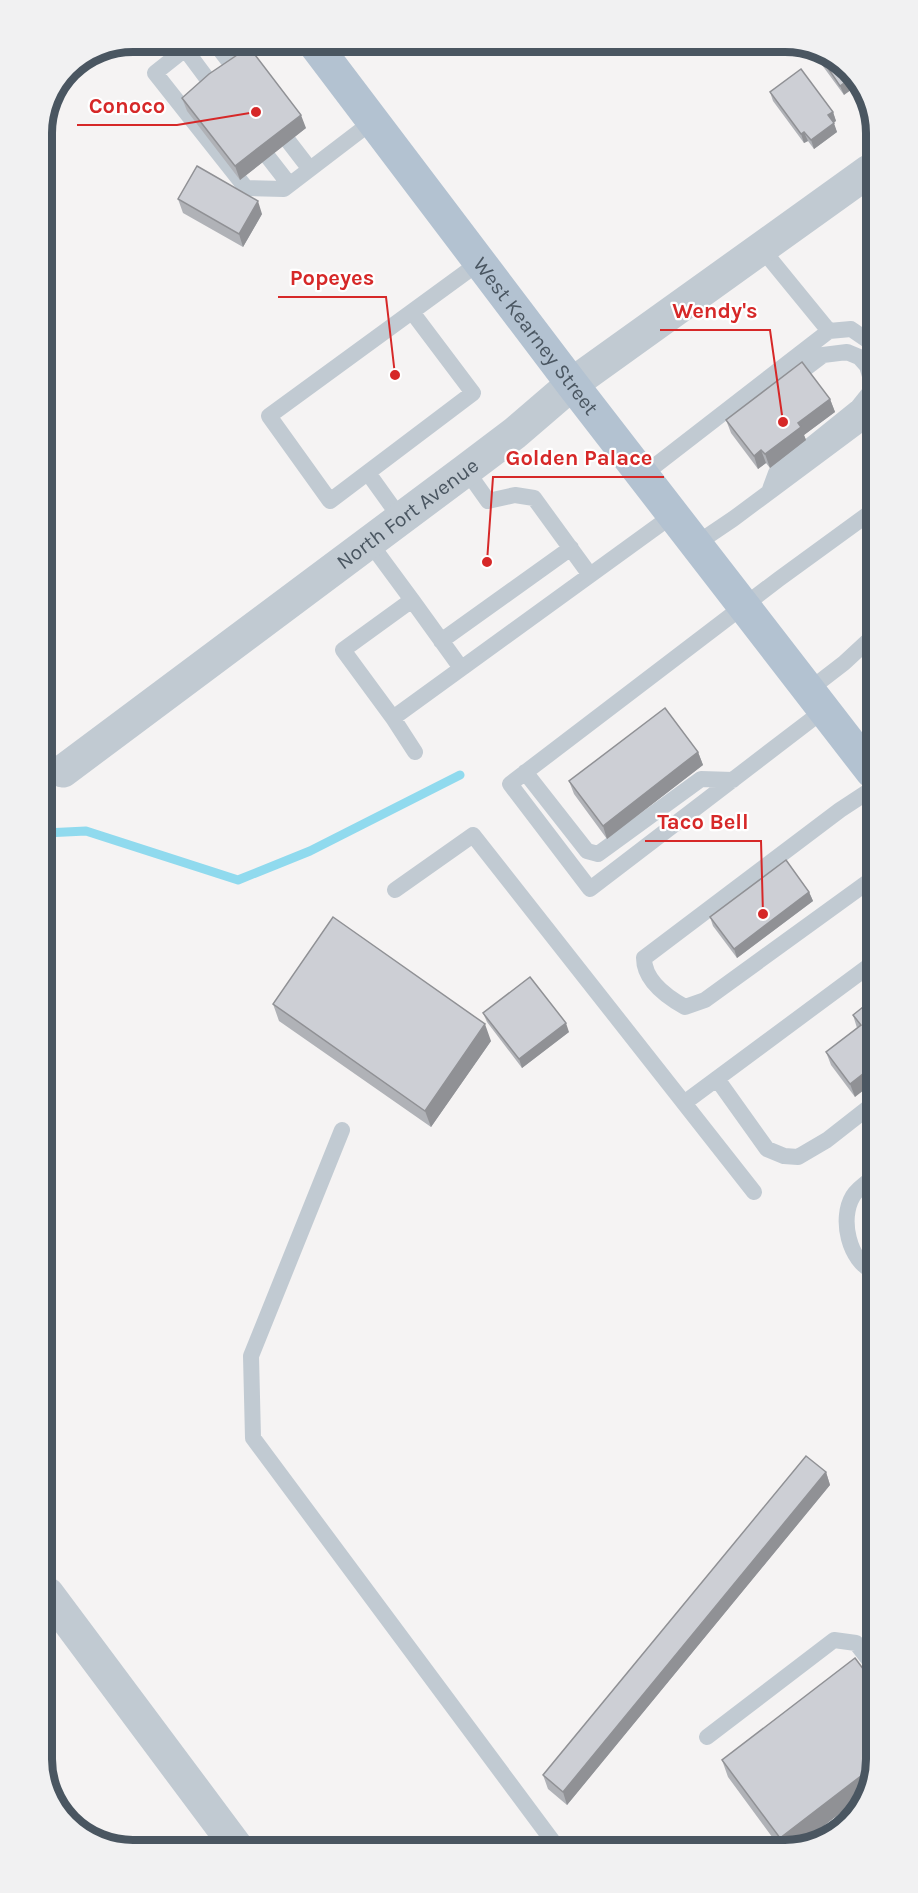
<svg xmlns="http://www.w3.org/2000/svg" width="918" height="1893" font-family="Karla,sans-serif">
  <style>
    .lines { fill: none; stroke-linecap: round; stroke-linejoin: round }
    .stream { stroke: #90daee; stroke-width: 9 }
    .service { stroke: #c1cad2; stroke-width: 16 }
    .minor { stroke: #c1cad2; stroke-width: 33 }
    .primary { stroke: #b3c2d1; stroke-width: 33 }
    .wall { fill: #b0b2b7 }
    .shaded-wall { fill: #909195 }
    .building { fill: #cdcfd5; stroke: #909195; stroke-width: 1.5 }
    .labels { text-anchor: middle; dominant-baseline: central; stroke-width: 4.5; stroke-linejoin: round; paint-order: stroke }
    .street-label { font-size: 21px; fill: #4a5661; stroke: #fff }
    .rim { fill: none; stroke: #4a5661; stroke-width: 8 }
    .leader { fill: none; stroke: #d62828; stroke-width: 2 }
    .callout-dot { fill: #d62828; stroke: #fff; stroke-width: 2 }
    .callout-label { font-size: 22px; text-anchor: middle; font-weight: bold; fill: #d62828; stroke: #fff; stroke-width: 4.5; stroke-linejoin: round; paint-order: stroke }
  </style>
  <rect width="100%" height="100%" fill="#f5f3f3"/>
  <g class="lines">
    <path class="stream" d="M45 833 86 831 238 880 310 851 460 775"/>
    <path class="service" d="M194 42 155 73 246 188 284 189 373 121
      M214 42 237 72
      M185 49 214 88
      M289 142 309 168
      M268 157 289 184
      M762 249 829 331
      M412 312 473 393 330 501 269 416 480 262
      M790 380 823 355 847 352 859 357 867 366 870 376
      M466 470 488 501 515 495 534 498 590 575
      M368 473 401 519
      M643 475 829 331 851 329 870 342
      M769 492 776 473 858 407 870 392
      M370 543 412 600 343 650 393 718 673 515
      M696 544 733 519 870 417
      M412 600 461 668
      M441 641 571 548
      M809 690 844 663 871 638
      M824 710 590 889 510 784 779 579 871 512
      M393 718 415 752
      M525 772 587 851 598 854 701 779 733 780
      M872 789 840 810 644 958C644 981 667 997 685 1007L705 1000 872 879
      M395 890 473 835 684 1103 873 963
      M717 1079 767 1149 784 1156 798 1157 827 1140 873 1104
      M684 1103 754 1192
      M342 1130 251 1356 253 1438 557 1847
      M874 1177C867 1182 857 1189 853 1196 839 1219 849 1261 874 1272
      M707 1737 834 1640 856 1643 876 1669"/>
    <g class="minor">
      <path id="s1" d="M63 771 466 470 515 433 572 384 869 171"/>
      <path d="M48 1594 239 1850"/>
    </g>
    <path class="primary" id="s2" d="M313 42 572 384 872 772"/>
  </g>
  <path class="wall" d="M819 55 840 61 844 95 822 65Z
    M770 92 833 112 836 121 833 123 837 132 814 149 808 141 804 143 773 101Z
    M182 98 306 128 240 180 187 111Z
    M178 199 262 214 243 247 183 213Z
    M830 399 835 412 804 435 806 440 770 468 766 463 758 469 731 433 726 420Z
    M698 752 703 765 607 839 574 794 569 781Z
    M809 892 813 901 737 958 713 926 710 917Z
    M873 999 855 1097 831 1065 826 1052 857 1028 853 1015Z
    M273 1004 491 1041 431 1127 279 1021Z
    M483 1013 569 1032 522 1068 487 1022Z
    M826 1472 830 1485 567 1805 548 1789 543 1775Z
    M722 1760H876L865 1794 800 1844 778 1845 728 1777Z"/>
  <path class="shaded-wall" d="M852 77 858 85 844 95 840 86Z
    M833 112 836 121 831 124 828 115Z
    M301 115 306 128 240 180 235 166Z
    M834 123 837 132 814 149 811 140Z
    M804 132 808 141 804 143 801 134Z
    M258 201 262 214 243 247 239 234Z
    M830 399 835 412 804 435 806 440 770 468 765 454 798 423Z
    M761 450 766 463 758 469 754 456Z
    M698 752 703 765 607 839 603 826Z
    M809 892 813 901 737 958 734 949Z
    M566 1023 569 1032 522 1068 519 1059Z
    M485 1024 491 1041 431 1127 425 1111Z
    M873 1066V1083L855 1097 850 1084Z
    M826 1472 830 1485 567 1805 563 1792Z
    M874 1766 865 1794 800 1844H782L780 1838Z"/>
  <path class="building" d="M249 47 301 115 235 166 182 98 209 74Z
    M821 54 840 61 852 77 840 86 819 55Z
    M801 69 833 112 828 115 834 123 811 140 804 132 801 134 770 92Z
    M197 166 258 201 239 234 178 199Z
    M802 362 830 399 798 423 801 427 765 454 761 450 754 456 726 420Z
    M665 708 698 752 603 826 569 781Z
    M786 860 809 892 734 949 710 917Z
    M333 917 485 1024 425 1111 273 1004Z
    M530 977 566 1023 519 1059 483 1013Z
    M873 999V1066L850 1084 826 1052 861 1025 853 1015Z
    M806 1456 826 1472 563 1792 543 1775Z
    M855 1658 876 1686V1760L874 1766 780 1838 722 1760Z"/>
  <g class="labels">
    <g class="street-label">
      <text stroke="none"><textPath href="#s2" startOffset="369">West Kearney Street</textPath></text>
      <text stroke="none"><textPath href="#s1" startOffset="430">North Fort Avenue</textPath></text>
    </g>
  </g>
  <path d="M0 0H918V1893H0ZM133 52H785A81 81 0 0 1 866 133V1759A81 81 0 0 1 785 1840H133A81 81 0 0 1 52 1759V133A81 81 0 0 1 133 52Z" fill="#f1f1f2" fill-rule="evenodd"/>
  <path class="rim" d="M133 52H785A81 81 0 0 1 866 133V1759A81 81 0 0 1 785 1840H133A81 81 0 0 1 52 1759V133A81 81 0 0 1 133 52Z"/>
  <path class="leader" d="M256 112L177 125H77M395 375L386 297H278M783 422L770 330H660M487 562L493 477H664M763 914L761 841H645"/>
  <g class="callout-dot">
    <circle cx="256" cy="112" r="6"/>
    <circle cx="395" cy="375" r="6"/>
    <circle cx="783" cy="422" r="6"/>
    <circle cx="487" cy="562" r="6"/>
    <circle cx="763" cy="914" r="6"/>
  </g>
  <g class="callout-label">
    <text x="127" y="113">Conoco</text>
    <text x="332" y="285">Popeyes</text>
    <text x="715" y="318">Wendy's</text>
    <text x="579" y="465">Golden Palace</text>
    <text x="703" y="829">Taco Bell</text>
  </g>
</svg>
